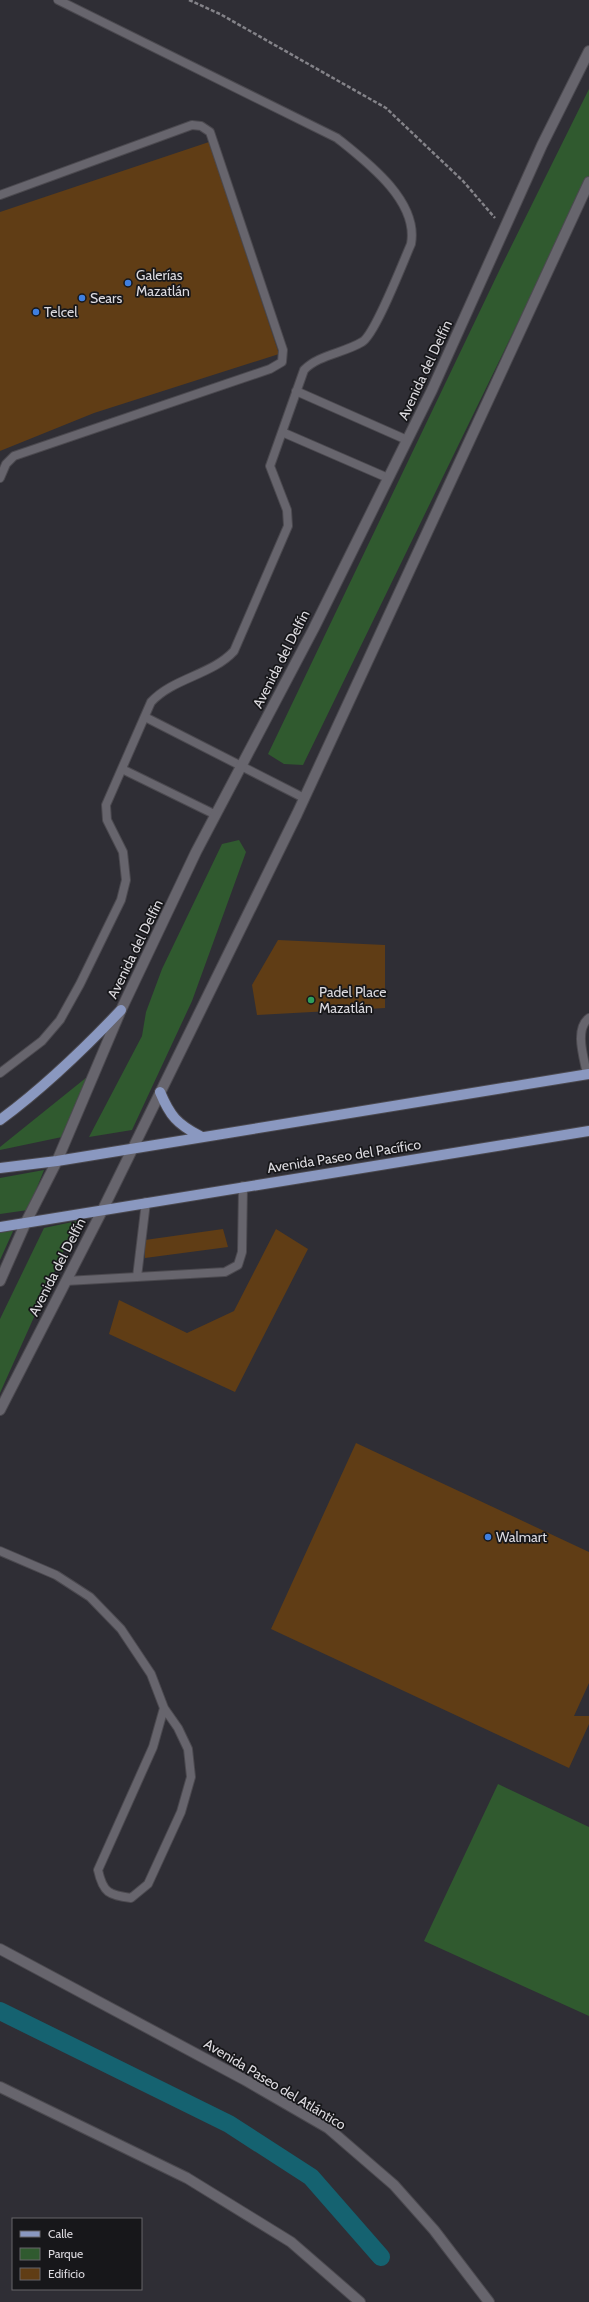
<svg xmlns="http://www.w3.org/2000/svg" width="589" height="2302" font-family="Cabin,sans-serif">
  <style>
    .green { fill: #305a2f }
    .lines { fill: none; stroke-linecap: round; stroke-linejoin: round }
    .canal { stroke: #156270; stroke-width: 18 }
    .building { fill: #603d15 }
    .service-casing { stroke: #4b494f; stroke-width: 10 }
    .tertiary-casing { stroke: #4b494f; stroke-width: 12 }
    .primary-casing { stroke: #4b494f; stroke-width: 12 }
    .path { stroke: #848389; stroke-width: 2.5; stroke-dasharray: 4 2; stroke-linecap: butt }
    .service { stroke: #67656d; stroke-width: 8 }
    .tertiary { stroke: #67656d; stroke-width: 10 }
    .primary { stroke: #8a98c0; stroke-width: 10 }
    .shop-dot { fill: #3f7fe0; stroke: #17171a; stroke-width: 1.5 }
    .leisure-dot { fill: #2e9e5b; stroke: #17171a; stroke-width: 1.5 }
    .labels { text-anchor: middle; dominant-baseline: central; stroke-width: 3.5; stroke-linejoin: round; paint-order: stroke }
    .poi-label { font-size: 14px; fill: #dcdadf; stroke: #17171a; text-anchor: start }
    .street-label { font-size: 14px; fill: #dcdadf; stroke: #17171a }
  </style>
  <rect width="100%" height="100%" fill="#2f2e35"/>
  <path class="green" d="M589 89V176L303 765 284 764 268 754 500 269Z
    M239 840 246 852 192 1001 132 1130 89 1137 142 1036 146 1012 162 969 222 844Z
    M87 1077 62 1137 0 1150V1147Z
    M44 1170 28 1210 0 1214V1178Z
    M77 1221 0 1393V1319L44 1228Z
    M14 1229 0 1260V1232Z
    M498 1784 589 1827V2016L424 1941Z"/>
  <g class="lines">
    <path class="canal" d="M0 2011 229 2124 311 2177 381 2257"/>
  </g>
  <path class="building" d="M209 142 279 354 94 413 0 451V212Z
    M278 940 385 945V1008L257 1015 252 985Z
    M223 1229 228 1247 145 1258V1240Z
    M276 1229 308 1249 235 1392 109 1334 119 1300 187 1333 234 1311Z
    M356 1443 589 1552V1683L574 1716H589V1724L569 1768 271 1629Z"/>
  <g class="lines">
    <g class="service-casing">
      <path id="service" d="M0 195 192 125 201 126 210 132 283 350 282 362 270 369 14 456 6 464 0 478
        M296 391 407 440
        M282 432 388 478
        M145 717 304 798
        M122 769 216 815
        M0 1073 42 1041 60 1020 80 984 121 900 126 880 123 852 107 820 106 805 151 702C173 678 212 675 234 651L288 526 287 510 270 466 304 370C318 355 344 353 362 342 375 335 403 262 411 244 419 201 367 162 337 138L58 0
        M587 1074C584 1058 574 1029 589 1018
        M137 1277 146 1202
        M66 1281 225 1272 238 1265 242 1252 243 1186
        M0 1551 56 1575 90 1597 121 1629 151 1674 164 1708 178 1728 188 1749 191 1777 181 1812 148 1884 131 1898C109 1895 103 1893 98 1870L153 1747 164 1708"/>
    </g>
    <g class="tertiary-casing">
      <path id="tertiary" d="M0 1281 26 1222 57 1161 121 1010 196 852 314 628 432 390 542 145 589 51
        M0 1410 103 1209 297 814 589 182
        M0 1949 245 2080 328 2128 394 2185 434 2230 489 2302
        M0 2087 187 2178 291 2242 360 2302"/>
    </g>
    <g class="primary-casing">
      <path id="primary" d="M160 1092C170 1116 177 1124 200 1136
        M0 1120C45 1087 83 1050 121 1010
        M0 1168 57 1161 589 1074
        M0 1227 589 1131"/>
    </g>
    <path class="path" d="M189 0 220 14 386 108 463 181 495 218"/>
    <use href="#service" class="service"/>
    <use href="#tertiary" class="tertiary"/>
    <use href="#primary" class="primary"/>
  </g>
  <g class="shop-dot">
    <circle cx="128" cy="283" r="4"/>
    <circle cx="82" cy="298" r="4"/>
    <circle cx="36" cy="312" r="4"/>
    <circle cx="488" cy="1537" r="4"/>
  </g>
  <circle class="leisure-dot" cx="311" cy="1000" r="4"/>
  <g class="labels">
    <g class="poi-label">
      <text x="136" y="275">Galerías<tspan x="136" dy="16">Mazatlán</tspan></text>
      <text x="90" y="298">Sears</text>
      <text x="44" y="312">Telcel</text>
      <text x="319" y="992">Padel Place<tspan x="319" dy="16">Mazatlán</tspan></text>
      <text x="496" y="1537">Walmart</text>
    </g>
    <g class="street-label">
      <text transform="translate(425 370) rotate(-65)">Avenida del Delfín</text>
      <text transform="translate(281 659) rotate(-63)">Avenida del Delfín</text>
      <text transform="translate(135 949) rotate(-64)">Avenida del Delfín</text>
      <text transform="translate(344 1156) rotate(-9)">Avenida Paseo del Pacífico</text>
      <text transform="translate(57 1267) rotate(-63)">Avenida del Delfín</text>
      <text transform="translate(275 2084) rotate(31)">Avenida Paseo del Atlántico</text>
    </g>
  </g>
  <rect x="12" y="2218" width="130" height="72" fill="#17171a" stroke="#666569"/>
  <rect x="20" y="2231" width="20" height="6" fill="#8a98c0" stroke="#666569"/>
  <text x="48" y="2238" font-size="12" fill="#dcdadf">Calle</text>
  <rect x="20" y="2248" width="20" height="12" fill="#305a2f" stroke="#666569"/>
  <text x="48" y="2258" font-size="12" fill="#dcdadf">Parque</text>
  <rect x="20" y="2268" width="20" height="12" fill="#603d15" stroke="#666569"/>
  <text x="48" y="2278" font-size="12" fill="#dcdadf">Edificio</text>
</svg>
